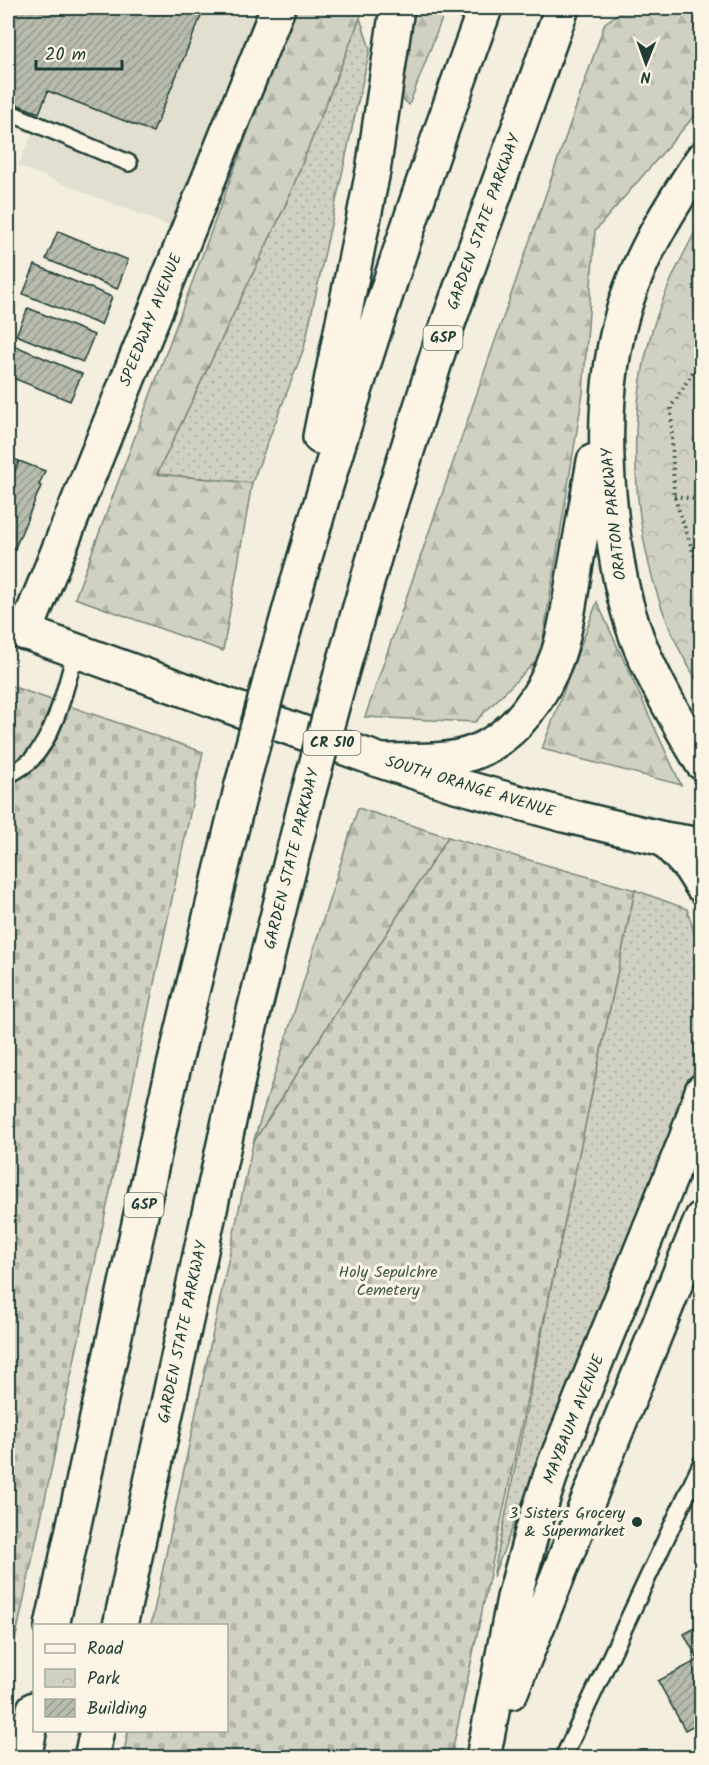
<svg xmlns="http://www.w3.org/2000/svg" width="709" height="1765" font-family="Kalam,sans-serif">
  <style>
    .built { fill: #e1dfd0 }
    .grass { fill: url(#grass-dots); stroke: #78877b; stroke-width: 1.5 }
    .forest { fill: url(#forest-firs); stroke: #78877b; stroke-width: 1.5 }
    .cemetery { fill: url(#cemetery-stones); stroke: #78877b; stroke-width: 1.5 }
    .park { fill: url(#park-crowns); stroke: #78877b; stroke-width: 1.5 }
    .building { fill: url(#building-hatch); stroke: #1f3d34; stroke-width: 1.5 }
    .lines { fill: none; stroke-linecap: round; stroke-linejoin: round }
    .service-casing { stroke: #1f3d34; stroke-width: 20 }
    .secondary-casing { stroke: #1f3d34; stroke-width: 38 }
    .primary-casing { stroke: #1f3d34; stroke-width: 38 }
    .motorway-casing { stroke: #1f3d34; stroke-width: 38 }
    .path { stroke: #1f3d34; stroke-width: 4; stroke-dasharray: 1.5 4.5; stroke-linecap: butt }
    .service { stroke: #fcf5e5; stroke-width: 15 }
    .secondary { stroke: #fcf5e5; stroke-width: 33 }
    .primary { stroke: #fcf5e5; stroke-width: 33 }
    .motorway { stroke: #fcf5e5; stroke-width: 33 }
    .motorway-bridge-casing { stroke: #1f3d34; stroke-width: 38; stroke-linecap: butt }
    .motorway-bridge { stroke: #fcf5e5; stroke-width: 33 }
    .poi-dot { fill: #1f3d34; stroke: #fcf5e5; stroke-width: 2 }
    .labels { text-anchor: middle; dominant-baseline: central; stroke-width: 6; stroke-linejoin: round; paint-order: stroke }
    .shield { fill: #fcf5e5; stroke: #617469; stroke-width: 1.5 }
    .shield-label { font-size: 15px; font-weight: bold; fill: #1f3d34 }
    .street-label { font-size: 16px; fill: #1f3d34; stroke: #fcf5e5 }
    .park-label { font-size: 16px; fill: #425b50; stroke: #fcf5e5 }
    .poi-label { font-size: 16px; fill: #1f3d34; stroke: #fcf5e5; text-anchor: end }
  </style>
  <defs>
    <pattern id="grass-dots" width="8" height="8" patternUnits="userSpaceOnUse" patternTransform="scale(1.5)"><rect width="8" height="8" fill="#d0d1c2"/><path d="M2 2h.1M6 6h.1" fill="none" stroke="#b2b4a7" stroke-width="1.8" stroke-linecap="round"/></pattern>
    <pattern id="forest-firs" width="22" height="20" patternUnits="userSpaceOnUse" patternTransform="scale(1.5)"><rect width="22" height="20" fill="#d0d1c2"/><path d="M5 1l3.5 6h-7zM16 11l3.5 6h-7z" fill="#b2b4a7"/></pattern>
    <pattern id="cemetery-stones" width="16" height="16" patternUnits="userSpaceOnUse" patternTransform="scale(1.5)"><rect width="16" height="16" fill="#d0d1c2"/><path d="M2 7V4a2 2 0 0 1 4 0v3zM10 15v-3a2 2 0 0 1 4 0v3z" fill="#b2b4a7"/></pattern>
    <pattern id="park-crowns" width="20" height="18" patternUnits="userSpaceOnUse" patternTransform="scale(1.5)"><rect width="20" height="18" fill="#d0d1c2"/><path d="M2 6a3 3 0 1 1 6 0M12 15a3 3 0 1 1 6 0" fill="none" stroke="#b2b4a7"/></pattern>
    <pattern id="building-hatch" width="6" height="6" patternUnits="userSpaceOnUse" patternTransform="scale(1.5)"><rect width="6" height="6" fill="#b8bcae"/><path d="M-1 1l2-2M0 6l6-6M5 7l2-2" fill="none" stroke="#959a8e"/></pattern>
  </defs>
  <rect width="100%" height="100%" fill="#f3eede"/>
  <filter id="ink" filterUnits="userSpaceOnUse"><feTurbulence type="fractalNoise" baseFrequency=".0167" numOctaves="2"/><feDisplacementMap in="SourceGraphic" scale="12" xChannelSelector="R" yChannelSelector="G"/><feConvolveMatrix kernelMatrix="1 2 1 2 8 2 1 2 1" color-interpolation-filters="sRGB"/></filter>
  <g filter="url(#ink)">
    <path class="built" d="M8 8H264L172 227 18 166 32 134 8 124Z"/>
    <path class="grass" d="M360 18 370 49 354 119 304 348 252 483 157 474 286 204Z
      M635 890 687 909 701 954 702 1010 697 1062 676 1122 600 1306 493 1577 563 1229Z"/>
    <path class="forest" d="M294 8H362L360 18 286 204 157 474 252 483 223 651 75 598Z
      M410 8H446L409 105 399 95Z
      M626 8H701V104L696 114 595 231 583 393 540 657 475 722 365 717 605 23Z
      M597 602 681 785 542 749Z
      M358 808 448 837 253 1143Z"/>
    <path class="cemetery" d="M8 685 203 752 8 1674Z
      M448 837 635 890 451 1757H123L128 1731 226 1730V1626L151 1625 253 1143Z"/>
    <path class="park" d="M701 221V686C637 594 620 446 650 338 661 297 681 258 701 221Z"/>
    <path class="building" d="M8 8H201L204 9 153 132 48 91 39 113 8 101Z
      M58 231 128 260 117 289 46 259Z
      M35 265 112 297 101 325 23 294Z
      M28 308 94 335 83 362 16 335Z
      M13 345 82 374 70 401 8 376V359Z
      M8 457 19 461 8 488Z
      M19 461 45 471 39 485 41 486 15 548 8 545V488Z
      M702 1624V1721L685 1730 658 1681 698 1660 684 1634Z"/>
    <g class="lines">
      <g class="service-casing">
        <path id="service" d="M8 112 129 163
          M8 776C15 771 25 766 31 760 56 735 66 684 76 651
          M563 1758 702 1462"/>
      </g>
      <g class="secondary-casing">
        <path id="secondary" d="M702 159C673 203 644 248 627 299 604 368 603 442 611 514 615 557 622 598 637 638 654 682 679 723 702 763
          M25 633 278 8
          M385 761C415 760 447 763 475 752 516 736 544 694 558 654 567 627 570 597 575 569 581 533 588 497 594 461
          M664 839 690 867 702 886
          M511 1692 702 1218
          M483 1758 514 1598 532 1532 553 1468 686 1139 702 1091"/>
      </g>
      <g class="primary-casing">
        <path id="primary" d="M8 626 381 761 452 784 564 815 664 839 702 845"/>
      </g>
      <g class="motorway-casing">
        <path id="motorway" d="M320 437 373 171 397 8
          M277 655C338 436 407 221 485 8
          M341 674 382 530 442 340 562 8
          M52 1626 166 1099 242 785
          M120 1626 245 1047 304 809
          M24 1758 34 1709
          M91 1758 97 1730"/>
      </g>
      <path class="path" d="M702 357 671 407 674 496 702 578
        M674 496 702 500"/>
      <use href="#service" class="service"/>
      <use href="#secondary" class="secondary"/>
      <use href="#primary" class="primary"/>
      <use href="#motorway" class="motorway"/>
      <g class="motorway-bridge-casing">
        <path id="motorway-bridge" d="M242 785 277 655
          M304 809 341 674"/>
      </g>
      <use href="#motorway-bridge" class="motorway-bridge"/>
    </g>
  </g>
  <circle class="poi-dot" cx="637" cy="1522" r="6"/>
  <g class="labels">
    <g class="shield">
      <rect x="423.5" y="326" width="39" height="24" rx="4.5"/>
      <rect x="303.5" y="731" width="57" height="24" rx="4.5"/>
      <rect x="124.5" y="1193" width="39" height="24" rx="4.5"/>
    </g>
    <g class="shield-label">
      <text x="443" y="338">GSP</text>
      <text x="332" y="743">CR 510</text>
      <text x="144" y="1205">GSP</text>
    </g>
    <g class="street-label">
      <text transform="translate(484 222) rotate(-70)">GARDEN STATE PARKWAY</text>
      <text transform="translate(151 320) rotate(-68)">SPEEDWAY AVENUE</text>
      <text transform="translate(614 514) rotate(-96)">ORATON PARKWAY</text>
      <text transform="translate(470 787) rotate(17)">SOUTH ORANGE AVENUE</text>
      <text transform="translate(292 859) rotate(-76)">GARDEN STATE PARKWAY</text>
      <text transform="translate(183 1332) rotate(-78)">GARDEN STATE PARKWAY</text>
      <text transform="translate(574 1419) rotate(-68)">MAYBAUM AVENUE</text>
    </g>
    <g class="park-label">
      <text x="388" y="1272">Holy Sepulchre<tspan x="388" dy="18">Cemetery</tspan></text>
    </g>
    <g class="poi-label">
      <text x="625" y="1513">3 Sisters Grocery<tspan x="625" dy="18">&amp; Supermarket</tspan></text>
    </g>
  </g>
  <rect width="709" height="1765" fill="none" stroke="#fcf5e5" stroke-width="30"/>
  <rect x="15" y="15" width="679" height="1735" fill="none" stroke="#1f3d34" stroke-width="2" filter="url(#ink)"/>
  <rect x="33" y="1624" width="195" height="108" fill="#fcf5e5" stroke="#a4ab9e" stroke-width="1.5"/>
  <rect x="45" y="1644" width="30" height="9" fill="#fcf5e5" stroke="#a4ab9e" stroke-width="1.5"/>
  <text x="87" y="1654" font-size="18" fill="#1f3d34">Road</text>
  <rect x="45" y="1669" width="30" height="18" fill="url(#park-crowns)" stroke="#a4ab9e" stroke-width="1.5"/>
  <text x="87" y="1684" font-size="18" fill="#1f3d34">Park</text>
  <rect x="45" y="1699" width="30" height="18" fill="url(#building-hatch)" stroke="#a4ab9e" stroke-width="1.5"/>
  <text x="87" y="1714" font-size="18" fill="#1f3d34">Building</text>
  <g transform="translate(646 63) rotate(181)" stroke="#fcf5e5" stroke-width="4.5" paint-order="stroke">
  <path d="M0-4.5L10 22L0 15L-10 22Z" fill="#1f3d34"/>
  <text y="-9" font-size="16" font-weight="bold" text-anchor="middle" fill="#1f3d34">N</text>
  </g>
  <path d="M36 60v9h86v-9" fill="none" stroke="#1f3d34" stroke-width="3"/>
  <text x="45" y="60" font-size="18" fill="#1f3d34" stroke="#fcf5e5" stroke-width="4.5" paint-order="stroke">20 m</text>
</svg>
